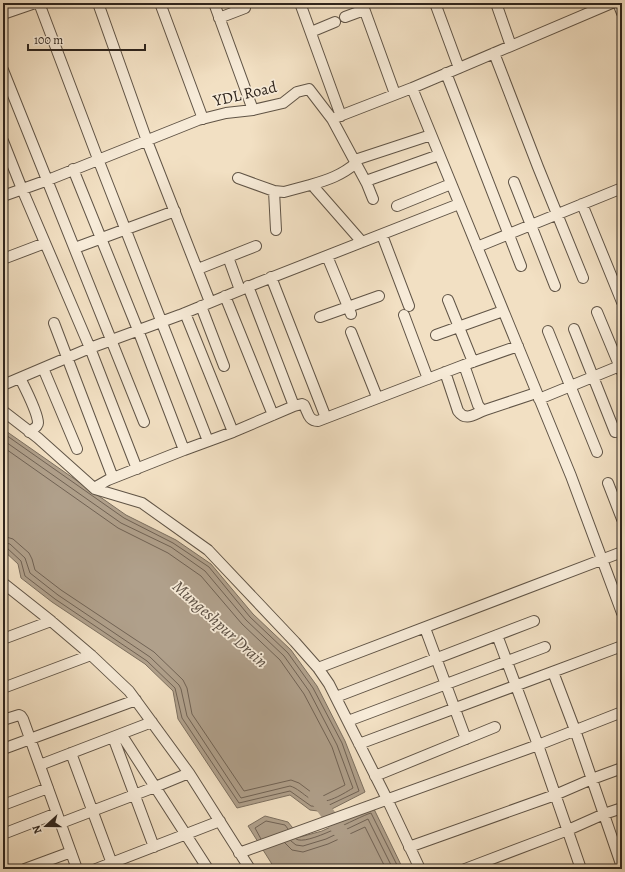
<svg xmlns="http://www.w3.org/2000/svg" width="625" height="872" font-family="Alegreya,serif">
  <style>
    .water { fill: #b0a08b; stroke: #7c6f5f }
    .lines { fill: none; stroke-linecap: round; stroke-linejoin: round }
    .shore { stroke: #706254; stroke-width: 1 }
    .river { stroke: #b0a08b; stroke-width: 14 }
    .minor-casing { stroke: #605446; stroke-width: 12 }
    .minor { stroke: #f7ebd8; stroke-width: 10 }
    .labels { text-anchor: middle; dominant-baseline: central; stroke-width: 3.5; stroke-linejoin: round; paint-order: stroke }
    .street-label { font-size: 16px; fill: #2f251d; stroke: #f7ebd8 }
    .water-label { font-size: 17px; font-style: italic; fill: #5c5044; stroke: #f7ebd8 }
  </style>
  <rect width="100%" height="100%" fill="#f2e0c3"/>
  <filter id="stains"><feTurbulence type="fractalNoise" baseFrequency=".005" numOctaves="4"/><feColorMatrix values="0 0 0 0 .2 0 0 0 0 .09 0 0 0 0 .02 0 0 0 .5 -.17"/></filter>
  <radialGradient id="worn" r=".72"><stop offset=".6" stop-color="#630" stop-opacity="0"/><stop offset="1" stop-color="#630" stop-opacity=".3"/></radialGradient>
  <path class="water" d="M3 429 126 515 176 540 211 564 253 614 291 650 317 686 345 741 365 792 326 812 310 810 290 795 237 808 178 719 173 691 145 664 52 602 21 578 18 564 3 550Z
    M373 807 403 869H275L248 826 265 816 288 822 300 837 322 831Z"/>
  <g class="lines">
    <path class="shore" d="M3 433 124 518 173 543 209 567 250 617 288 653 313 688 342 743 359 791 325 807 311 806 290 791 239 803 182 718 175 688 147 661 55 599 25 576 21 561 7 548 3 547
      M3 440 121 523 171 547 205 571 246 620 284 656 309 691 337 745 353 788C341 795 322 808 309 798 303 794 297 788 290 786L241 798 187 716 181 689 179 685 150 657 58 595 30 573 25 558 10 544 3 542
      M3 447 118 528 168 553 201 576 242 624 280 660 304 694 332 747 345 785 323 796 315 795 299 783 291 780 244 791 192 714 187 688 183 680 154 652 61 590 35 570 32 559 29 553 13 539 3 536
      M261 839 255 828 266 821 285 825 288 829
      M296 839C306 847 357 817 371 813L399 869
      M291 841 296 845 303 846 326 839 368 819 393 869
      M285 843 292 850 303 852 328 844 365 827 386 869"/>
    <path class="river" d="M315 796 350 845 360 869"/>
    <g class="minor-casing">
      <path id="minor" d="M39 3 98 159 208 441
        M98 3 147 141 210 302
        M160 3 203 119
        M214 3 253 110
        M300 3 341 116
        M362 3 395 94
        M435 3 459 68
        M496 3 511 46
        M618 3 622 13
        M3 14 35 3
        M345 17 364 10
        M219 18 245 8
        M311 32 335 22
        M494 53 538 167 583 278
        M3 70 144 422
        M446 73 521 266
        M412 88 571 476 622 613
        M332 119 367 184 373 199
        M3 141 22 189 90 348 137 469
        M355 160 431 135
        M73 169 138 330 184 450
        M238 178 274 191 284 192 310 185 313 186 362 242
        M366 181 439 155
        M514 182 555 286
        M310 185C328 180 342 175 356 163
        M274 191 276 230
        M3 196 48 180 198 120 226 113 253 110 283 103 297 92 309 89 332 119 412 88 612 3
        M582 204 622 302
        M397 206 451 184
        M382 235 409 306
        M477 247 622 188
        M75 248 175 211
        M327 256 351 314
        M228 257 240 290
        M3 259 45 243
        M198 269 256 246
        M271 277 326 418
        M248 286 294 406
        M225 296 273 415
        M448 300 473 362
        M201 306 224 366
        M597 312 622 372
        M185 313 233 432
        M404 315 428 379
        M320 317 379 296
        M54 323 113 478
        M574 329 615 432
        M548 331 597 452
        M351 332 377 397
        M436 335 503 311
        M464 365 478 405 482 410H485L536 393
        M43 368 77 449
        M445 372 458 411C466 422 474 414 485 410
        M20 378C25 388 38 413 38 423 38 427 32 430 29 432
        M3 385 90 348 180 315 255 284 459 204
        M539 399 622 365
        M3 411 38 438 95 489 142 503 208 550 295 642 318 668 329 684 387 799 420 869
        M608 483 622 519
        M94 488 108 480 184 450 233 432 294 406 302 404 304 405C308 412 308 421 318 421L464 365 518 346
        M3 583 51 621 91 655 129 691 189 773 250 869
        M425 628 466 739
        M497 635 538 745 581 869
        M3 639 51 621
        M318 668 622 552
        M553 672 575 730 622 867
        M3 688 91 655
        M336 697 534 621
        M3 720 19 715 21 716 23 719 77 869
        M348 721 545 647
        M121 734 208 869
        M113 737 154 847
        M359 744 622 646
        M3 749 136 700
        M71 753 114 869
        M40 765 152 722
        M375 776 495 727
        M3 805 48 788
        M61 823 155 787 189 773
        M3 834 57 813
        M409 847 555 795 592 779 622 768
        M239 853 538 745 622 712
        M25 869 71 852
        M96 869 220 821
        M465 869 568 830 604 814 622 808"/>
    </g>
    <use href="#minor" class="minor"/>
  </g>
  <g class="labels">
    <g class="street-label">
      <text transform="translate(245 94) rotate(-13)">YDL Road</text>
    </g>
    <g class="water-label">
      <text transform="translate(220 624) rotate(42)">Mungeshpur Drain</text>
    </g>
  </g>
  <rect width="625" height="872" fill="none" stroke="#f2e0c3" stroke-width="16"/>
  <rect x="4" y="4" width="617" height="864" fill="none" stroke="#2f251d" stroke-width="2"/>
  <rect x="8" y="8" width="609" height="856" fill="none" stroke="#2f251d"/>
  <g transform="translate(46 826) rotate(249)" stroke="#f7ebd8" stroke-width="3" paint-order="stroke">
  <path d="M0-3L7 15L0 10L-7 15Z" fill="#2f251d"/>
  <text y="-6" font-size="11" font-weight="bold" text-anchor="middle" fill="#2f251d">N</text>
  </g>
  <path d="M28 44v6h117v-6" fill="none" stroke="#2f251d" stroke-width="2"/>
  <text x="34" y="44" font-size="12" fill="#2f251d" stroke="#f7ebd8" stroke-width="3" paint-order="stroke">100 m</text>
  <rect width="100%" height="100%" filter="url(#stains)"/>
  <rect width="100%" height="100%" fill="url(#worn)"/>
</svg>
